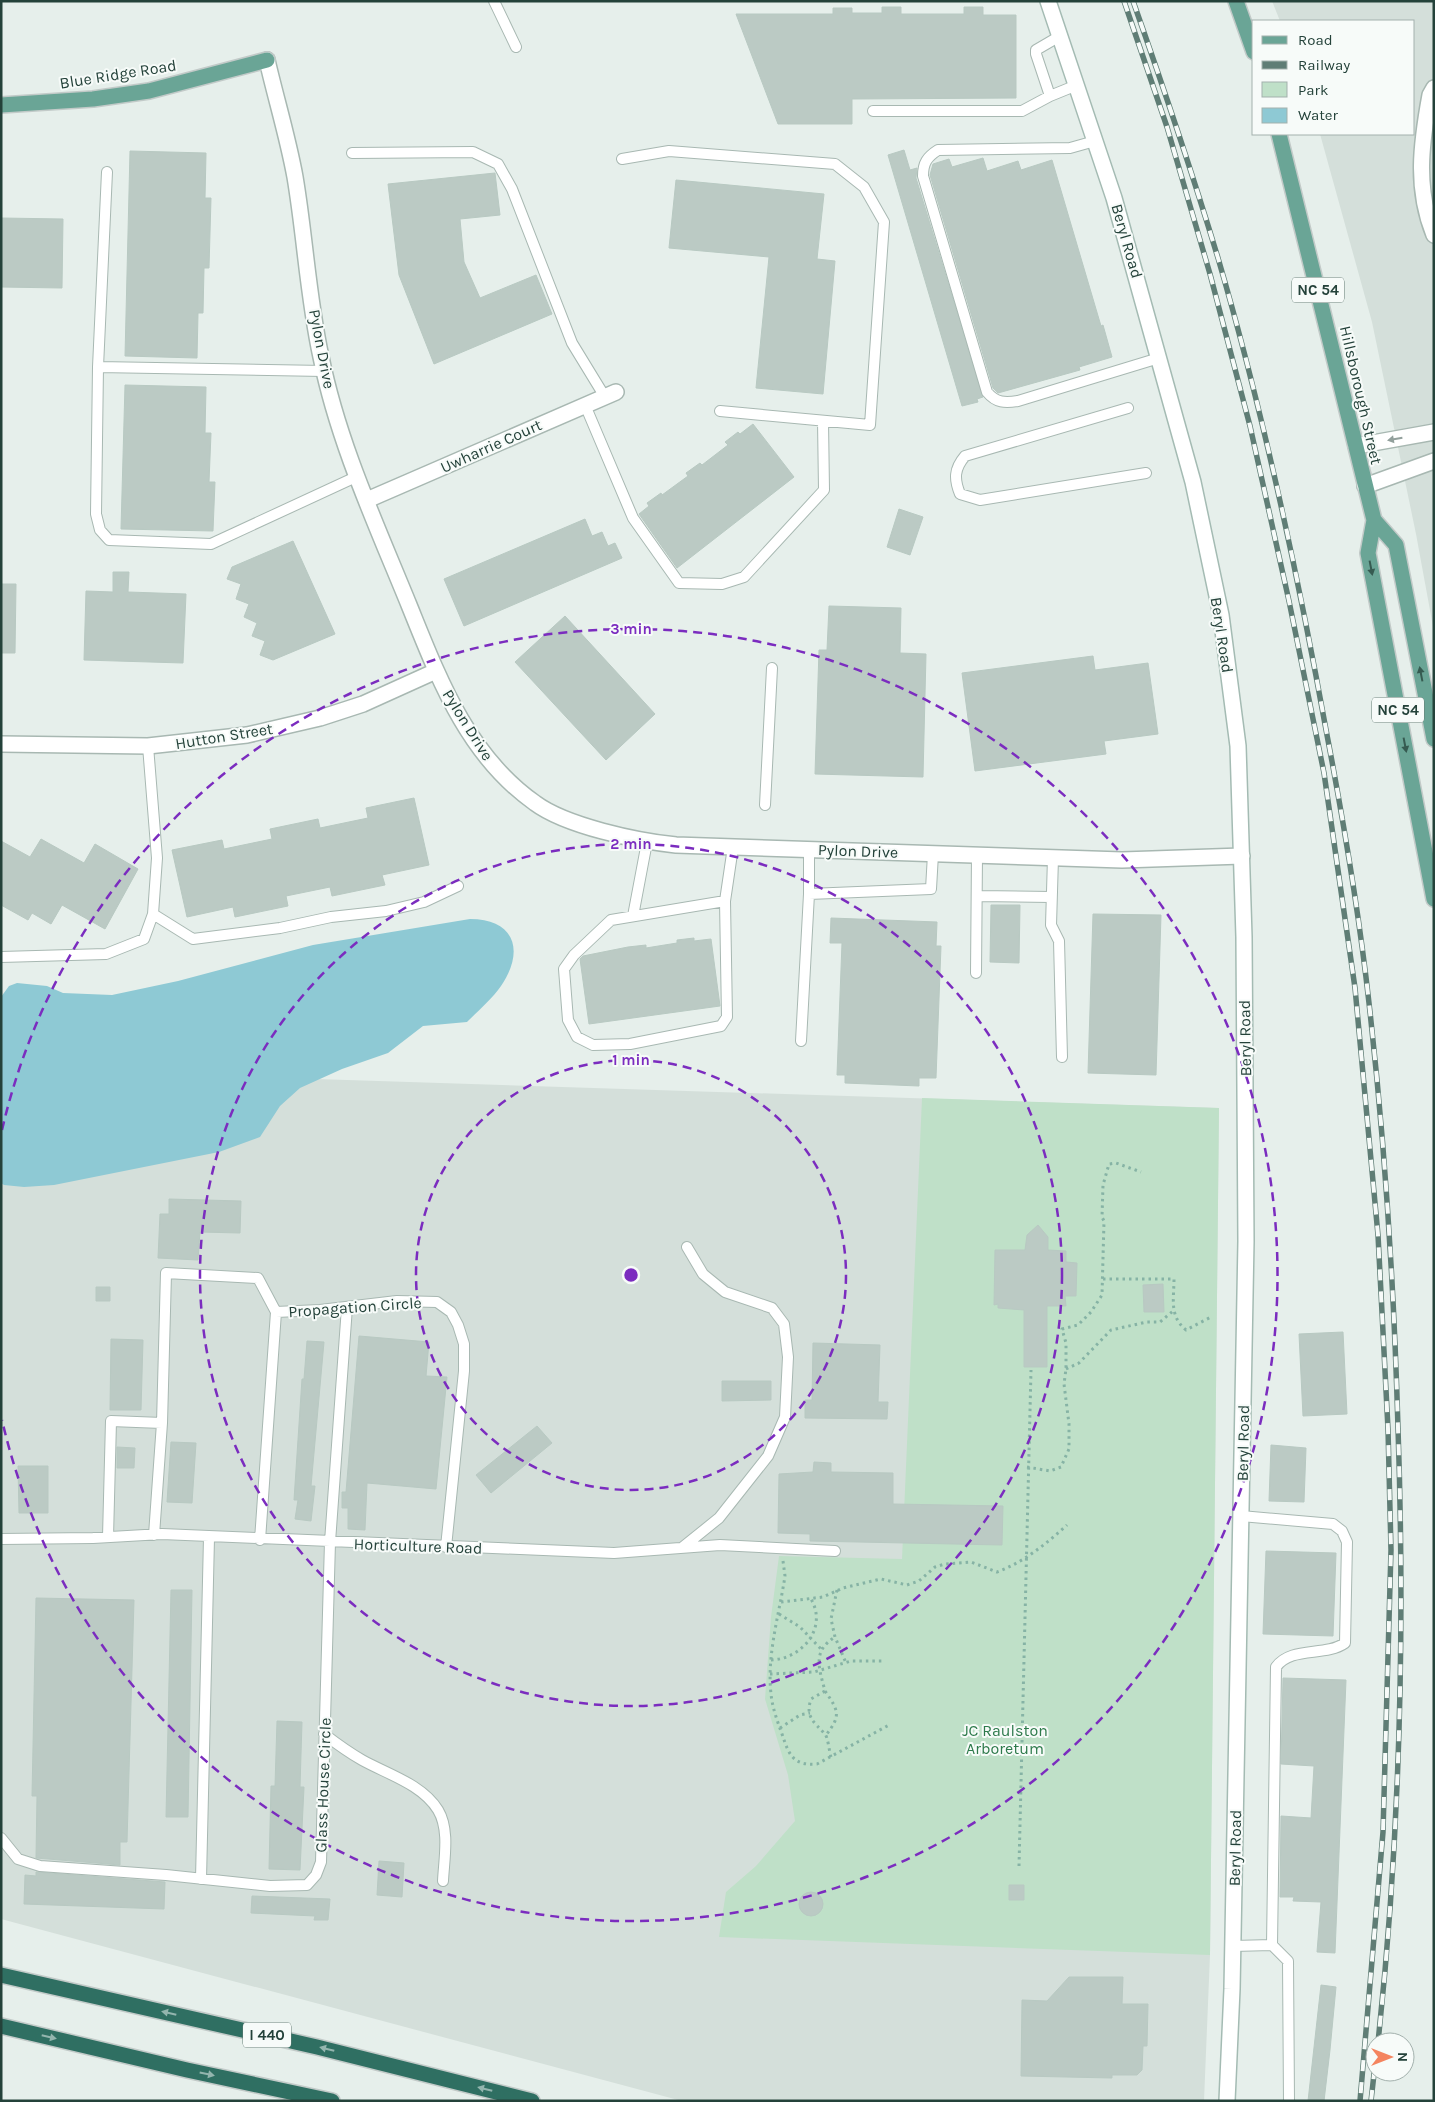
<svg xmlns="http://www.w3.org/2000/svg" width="1435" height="2102" font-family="Karla,sans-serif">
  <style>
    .built { fill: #d4dfda }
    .green { fill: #bfe0c8 }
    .water { fill: #8ec9d4 }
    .building { fill: #bbcac4; stroke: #b8c9c2 }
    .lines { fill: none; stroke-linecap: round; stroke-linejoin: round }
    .lane-casing { stroke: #a8b8b2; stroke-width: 12 }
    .street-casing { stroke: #a8b8b2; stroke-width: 18 }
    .secondary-casing { stroke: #a4bbb3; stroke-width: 18 }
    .primary-casing { stroke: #c2cac8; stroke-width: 18 }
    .highway-casing { stroke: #c2cac8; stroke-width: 18 }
    .path { stroke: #86b3a5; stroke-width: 3; stroke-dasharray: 2.5 4; stroke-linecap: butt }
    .lane { stroke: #fff; stroke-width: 10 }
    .street { stroke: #fff; stroke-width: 15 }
    .secondary { stroke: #fff; stroke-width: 15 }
    .primary { stroke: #6aa596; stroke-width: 15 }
    .highway { stroke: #2f6f62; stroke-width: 15 }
    .rail-casing { stroke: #5f7d75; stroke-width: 5.5 }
    .rail { stroke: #f7fbf9; stroke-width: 4; stroke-dasharray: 11; stroke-linecap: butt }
    .oneway { fill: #92a09c }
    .oneway2 { fill: #365b51 }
    .oneway3 { fill: #93b5ae }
    .ring { fill: none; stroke: #7b2cbf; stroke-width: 2.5; stroke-dasharray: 9 6 }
    .labels { text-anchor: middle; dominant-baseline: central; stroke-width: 4; stroke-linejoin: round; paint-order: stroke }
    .shield { fill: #f7fbf9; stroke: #637a73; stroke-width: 1 }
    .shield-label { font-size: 15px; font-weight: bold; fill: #24423a }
    .street-label { font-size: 16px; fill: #24423a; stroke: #f7fbf9 }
    .park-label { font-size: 16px; fill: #2d7a4b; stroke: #f7fbf9 }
    .centre { fill: #7b2cbf; stroke: #f7fbf9; stroke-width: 2.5 }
    .ring-label { font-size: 15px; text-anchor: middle; font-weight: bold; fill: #7b2cbf; stroke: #f7fbf9; stroke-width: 4; stroke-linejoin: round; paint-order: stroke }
  </style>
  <rect width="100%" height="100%" fill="#e6efeb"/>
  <path class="built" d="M1272 1H1434V632L1416 534 1372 322 1320 134H1414V21H1280Z
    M1 1069 1219 1108 1210 1955 1204 2101H682L1 1919Z"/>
  <path class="green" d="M922 1098 1219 1108 1210 1955 719 1937 726 1892 756 1866 795 1821 788 1775 765 1699 771 1617 779 1556 902 1559Z"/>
  <path class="water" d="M470 919C515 919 525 951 501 986 492 999 478 1011 467 1022L423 1026 388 1053 342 1069 300 1088 280 1106 260 1137 219 1152 54 1185 24 1187 4 1185 1 1183V997L9 986 17 983 47 986 63 993 112 995 178 981 313 945Z"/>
  <path class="building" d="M882 7H901V14H964V7H983V15H1016V98L852 99V124H778L736 14H833V8H852V13H882Z
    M904 150 910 170 917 168 916 178 983 397 977 399 978 402 962 406 888 155Z
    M130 151 206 153 205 198H211L209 268H204L203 313H198L197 358 125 356Z
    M983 158 987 171 1018 161 1021 170 1052 160 1101 326 1103 325 1112 357 1079 367 1080 370 998 393 993 388 930 175 933 164 949 159 952 167Z
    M495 173 500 215 460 219 464 262 480 298 536 275 552 314 434 364 399 275 388 184Z
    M676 180 824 194 817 259 835 261 823 394 756 388 769 257 669 248Z
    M1 218 63 219 62 288 1 287Z
    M125 385 206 387 205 433H211L209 482H215L213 531 121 529Z
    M753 424 794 477 677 568 639 514 649 506 647 503 661 493 662 495 688 476 686 473 700 463 702 465 728 445 725 442 738 432 740 434Z
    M899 509 923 517 910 555 887 547Z
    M585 519 592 536 602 532 608 546 615 543 622 558 464 626 444 579Z
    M293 541 335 634 273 660 260 655 265 641 252 636 257 623 244 617 249 604 236 599 241 584 227 579 232 567Z
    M113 572H129L128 592 186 594 183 663 84 660 86 591 113 592Z
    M1 584H16L15 653H1Z
    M829 606 901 608 900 653 926 654 923 777 815 774 819 650H827Z
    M565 616 655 714 606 760 515 662Z
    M1093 656 1095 670 1148 663 1158 734 1104 741 1106 754 975 771 962 673Z
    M414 798 429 865 382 875 385 885 332 896 330 887 286 896 288 906 235 917 233 907 187 917 172 850 222 840 224 849 272 839 270 829 318 819 320 828 368 818 366 808Z
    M41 839 84 863 95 844 138 869 105 929 62 905 51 924 32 913 28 920 1 905V841L30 857Z
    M991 905H1020L1019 963 990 962Z
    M1093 914 1161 915 1156 1075 1088 1073Z
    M831 918 937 922 936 946H941L936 1078H919V1086L845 1083V1075H837L842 943H830Z
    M694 938V941L711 939 720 1006 589 1024 580 959 583 956 628 947 646 945V948L677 943V940Z
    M169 1199 241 1201 240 1233 200 1232 198 1260 158 1258 160 1214H169Z
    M1038 1225 1048 1237V1250L1066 1251V1262L1077 1263 1076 1296H1065L1066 1306H1047V1367H1024V1310L998 1308V1304L994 1305 995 1250H1025L1027 1235Z
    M1163 1284 1164 1312H1144L1143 1285Z
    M96 1287H110V1301H96Z
    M1343 1332 1347 1414 1303 1416 1299 1334Z
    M359 1336 429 1342 426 1376 447 1377 436 1489 367 1483 365 1530 348 1529V1508H342V1492H346Z
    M111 1339 143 1340 141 1410H110Z
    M307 1341 324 1342 311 1486H315L311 1521 295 1519 298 1500H294L302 1379H304Z
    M813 1343 880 1345 878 1402H888L887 1419 805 1418V1400H812Z
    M722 1381H771V1400L722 1401Z
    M537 1426 552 1443 491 1493 476 1475Z
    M171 1442 196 1443 192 1503 167 1502Z
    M1271 1445 1306 1448 1304 1502 1269 1501Z
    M117 1447 135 1448 134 1468H117Z
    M814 1462 831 1463V1472L893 1473V1504L1003 1506 1002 1545 810 1541V1534L778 1533 779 1474 813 1472Z
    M18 1466H48V1513H19Z
    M1266 1551 1336 1553 1333 1636 1263 1634Z
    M171 1590H192L188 1817H166Z
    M36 1598 134 1600 127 1842H120V1865L36 1858 37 1796H32Z
    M1283 1678 1346 1680 1335 1953 1317 1952 1321 1902 1293 1901 1294 1897H1280L1281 1816 1311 1818 1314 1766 1281 1764Z
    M277 1721 302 1722 300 1787H304L300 1870 269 1869 271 1786H275Z
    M379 1861 404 1863 402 1897 377 1895Z
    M36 1872 165 1882 164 1909 24 1904 25 1875 36 1876Z
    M1009 1885H1024V1900H1009Z
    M799 1904a12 12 0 1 1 24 0a12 12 0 1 1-24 0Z
    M252 1896 330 1899 328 1920H314L315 1916 251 1913Z
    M1069 1977H1123L1122 2004H1148L1147 2046H1143L1142 2070 1137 2075H1112V2078L1021 2076 1022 2000 1047 2001Z
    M1321 1985 1336 1987 1330 2050 1324 2101H1308Z"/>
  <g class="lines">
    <g class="lane-casing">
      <path id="lane" d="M494 1 516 47
        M1050 96 1036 54V50L1060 36
        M873 111H1022L1050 96 1077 85
        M1095 141 1070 148 938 150C927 157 923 163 923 176L987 392C996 403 1005 403 1018 401L1159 358
        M352 153 473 152 498 164 512 189 572 343 605 397
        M622 159 669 151 835 164 864 187 884 222 870 425 720 411
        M107 172 98 367 96 514 100 530 109 540 211 544 358 476
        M98 367 324 371
        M585 405 633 518 679 583 722 584 744 577 824 490 823 421
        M1128 408 965 456C954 469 954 479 960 494L980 500 1146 473
        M765 805 772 668
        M1053 858 1051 925 1059 941 1062 1057
        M809 894V849
        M977 896 1051 897
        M725 901 611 920 574 955 564 969 568 1020 577 1037 593 1045 630 1044 721 1026 727 1017 725 901 733 847
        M153 914 193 939 280 928 331 917 386 911 424 902 458 886
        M633 916 647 842
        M1 957 106 954 144 939 153 914 157 858 148 746
        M976 973 977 855
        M801 1041 809 894 931 889 933 854
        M154 1535 162 1423 166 1273 258 1278 276 1312
        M108 1537 111 1421 162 1423
        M1 1539 93 1538 162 1534 614 1553 720 1545 835 1551
        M260 1540 276 1312 320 1310 397 1301 437 1302 451 1312 458 1325 464 1344V1371L446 1547
        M683 1547 719 1518 768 1456 785 1417 788 1357 784 1324 772 1308 725 1292 703 1274 687 1247
        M324 1734C337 1744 348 1752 362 1760 387 1774 422 1784 438 1810 450 1830 444 1859 443 1881
        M1 1838 18 1859 40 1866 166 1875 270 1886 307 1885 316 1875 321 1862 330 1542 347 1307
        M201 1879 209 1538
        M1272 1945 1288 1961 1289 2101
        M1233 1946 1272 1945 1276 1667C1291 1646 1325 1657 1345 1643L1347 1542 1342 1531 1333 1524 1241 1516"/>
    </g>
    <g class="street-casing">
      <path id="street" d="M267 60C276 99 288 138 295 177 305 236 308 298 321 357 338 442 376 524 409 605 439 679 467 755 535 803 566 826 637 841 676 845L1122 860 1242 856
        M1434 88 1430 95C1421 144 1415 188 1434 235
        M1356 446 1434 432
        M1365 486 1434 461
        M367 500 616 392
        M1 744 148 746 247 735 320 718 363 704 436 671"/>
    </g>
    <g class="secondary-casing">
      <path id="secondary" d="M1048 1 1114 198 1193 482 1221 615 1238 746 1244 937 1246 1241 1232 1989 1227 2101"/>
    </g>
    <g class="primary-casing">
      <path id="primary" d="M1236 1 1254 52
        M1 105 93 99 149 91 267 60
        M1279 134 1374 520 1368 553 1434 899
        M1374 520 1396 545 1434 739"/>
    </g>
    <g class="highway-casing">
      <path id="highway" d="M1 1975 317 2047 532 2101
        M1 2026 187 2070 332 2101"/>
    </g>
    <path class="path" d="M1103 1279H1174C1174 1299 1169 1316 1186 1330L1211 1317
      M1066 1369 1079 1363 1111 1330 1147 1322H1160L1173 1311
      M1027 1467 1050 1471 1061 1467 1069 1449V1424L1064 1384 1066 1369V1343L1062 1329 1078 1325 1091 1312 1102 1295 1104 1221 1102 1217 1103 1185 1109 1164 1116 1163 1141 1172
      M783 1561 785 1576C779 1616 765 1660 772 1701 774 1712 778 1723 782 1734 789 1755 793 1766 817 1764L889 1725
      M837 1590 831 1619 835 1637 846 1663
      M781 1602 823 1597 843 1588 881 1579 907 1585 919 1581 935 1567 945 1564 971 1562 997 1572C1024 1562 1046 1544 1067 1525
      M779 1614 800 1627 821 1649
      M771 1660C802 1659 828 1628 811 1599
      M770 1674 814 1672 851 1661H885
      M825 1691C839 1711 841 1716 826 1735
      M780 1728 800 1715 810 1713
      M831 1757C829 1750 828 1738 825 1734 814 1722 805 1717 811 1699L825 1691C819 1668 812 1651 835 1637
      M1019 1866 1031 1370"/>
    <use href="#lane" class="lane"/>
    <use href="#street" class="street"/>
    <use href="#secondary" class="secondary"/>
    <use href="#primary" class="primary"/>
    <use href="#highway" class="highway"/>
    <g class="rail-casing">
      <path id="rail" d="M1124 1 1167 127 1210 274 1250 426 1289 601 1324 773 1355 988 1378 1235 1388 1429 1391 1550 1383 1832 1360 2101
        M1133 1C1163 86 1192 172 1218 258 1264 415 1298 575 1327 735 1344 824 1359 913 1369 1003 1385 1144 1394 1286 1398 1428 1405 1633 1400 1839 1378 2042
        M1371 2101 1375 2065"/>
    </g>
    <use href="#rail" class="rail"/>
  </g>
  <defs><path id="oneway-solid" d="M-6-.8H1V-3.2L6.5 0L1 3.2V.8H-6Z" transform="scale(1.25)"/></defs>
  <use class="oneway" href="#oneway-solid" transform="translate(1395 439) rotate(170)"/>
  <g class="oneway2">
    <use href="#oneway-solid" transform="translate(1371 568) rotate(79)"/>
    <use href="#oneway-solid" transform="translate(1421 674) rotate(-101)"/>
    <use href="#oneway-solid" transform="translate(1405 745) rotate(79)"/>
  </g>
  <g class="oneway3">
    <use href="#oneway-solid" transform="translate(169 2013) rotate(-167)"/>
    <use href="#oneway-solid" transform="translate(49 2037) rotate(13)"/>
    <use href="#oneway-solid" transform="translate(327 2049) rotate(-166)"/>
    <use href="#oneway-solid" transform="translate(207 2074) rotate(12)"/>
    <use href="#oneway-solid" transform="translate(485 2089) rotate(-166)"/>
  </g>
  <g class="ring">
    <circle cx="631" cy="1275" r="215"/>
    <circle cx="631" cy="1275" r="431"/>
    <path d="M2 1130A646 646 0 1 1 2 1420"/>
  </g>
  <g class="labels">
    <g class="shield">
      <rect x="1292" y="277.5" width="52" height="25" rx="4"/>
      <rect x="1372" y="697.5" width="52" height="25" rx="4"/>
      <rect x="243" y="2022.5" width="48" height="25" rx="4"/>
    </g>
    <g class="shield-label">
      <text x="1318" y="290">NC 54</text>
      <text x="1398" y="710">NC 54</text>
      <text x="267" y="2035">I 440</text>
    </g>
    <g class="street-label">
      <text transform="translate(118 74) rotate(-9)">Blue Ridge Road</text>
      <text transform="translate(1127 241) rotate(74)">Beryl Road</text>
      <text transform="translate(322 349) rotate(79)">Pylon Drive</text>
      <text transform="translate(1361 395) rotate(77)">Hillsborough Street</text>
      <text transform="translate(491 446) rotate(-24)">Uwharrie Court</text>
      <text transform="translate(1222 635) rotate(81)">Beryl Road</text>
      <text transform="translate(468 725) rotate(58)">Pylon Drive</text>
      <text transform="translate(224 736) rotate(-9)">Hutton Street</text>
      <text transform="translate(858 851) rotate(2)">Pylon Drive</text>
      <text transform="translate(1245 1038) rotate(-91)">Beryl Road</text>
      <text transform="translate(355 1307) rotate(-4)">Propagation Circle</text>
      <text transform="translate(1243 1443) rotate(-89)">Beryl Road</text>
      <text transform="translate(418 1546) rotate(2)">Horticulture Road</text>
      <text transform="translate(323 1785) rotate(-88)">Glass House Circle</text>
      <text transform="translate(1235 1848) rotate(-89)">Beryl Road</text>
    </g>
    <g class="park-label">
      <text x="1005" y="1730">JC Raulston<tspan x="1005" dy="18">Arboretum</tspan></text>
    </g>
  </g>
  <circle cx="631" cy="1275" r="8" class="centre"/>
  <g class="ring-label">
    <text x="631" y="634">3 min</text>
    <text x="631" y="849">2 min</text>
    <text x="631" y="1065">1 min</text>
  </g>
  <rect width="1435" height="2102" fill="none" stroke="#24423a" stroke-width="5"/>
  <rect x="1252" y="20" width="162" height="115" fill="#f7fbf9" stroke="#a3b1ad"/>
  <rect x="1262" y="36" width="25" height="8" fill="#6aa596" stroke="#a3b1ad"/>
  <text x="1298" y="45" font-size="15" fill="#24423a">Road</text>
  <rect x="1262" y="61" width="25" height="8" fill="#5f7d75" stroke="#a3b1ad"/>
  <text x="1298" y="70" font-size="15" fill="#24423a">Railway</text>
  <rect x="1262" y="82" width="25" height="15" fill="#bfe0c8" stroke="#a3b1ad"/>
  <text x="1298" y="95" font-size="15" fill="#24423a">Park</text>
  <rect x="1262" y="108" width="25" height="15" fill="#8ec9d4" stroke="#a3b1ad"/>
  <text x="1298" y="120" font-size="15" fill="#24423a">Water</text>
  <g transform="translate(1390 2057) rotate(90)"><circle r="24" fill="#f7fbf9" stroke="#a3b1ad"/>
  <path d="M0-4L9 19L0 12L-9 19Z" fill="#f4845f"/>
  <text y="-8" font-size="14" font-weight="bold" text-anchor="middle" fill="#24423a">N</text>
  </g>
</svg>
